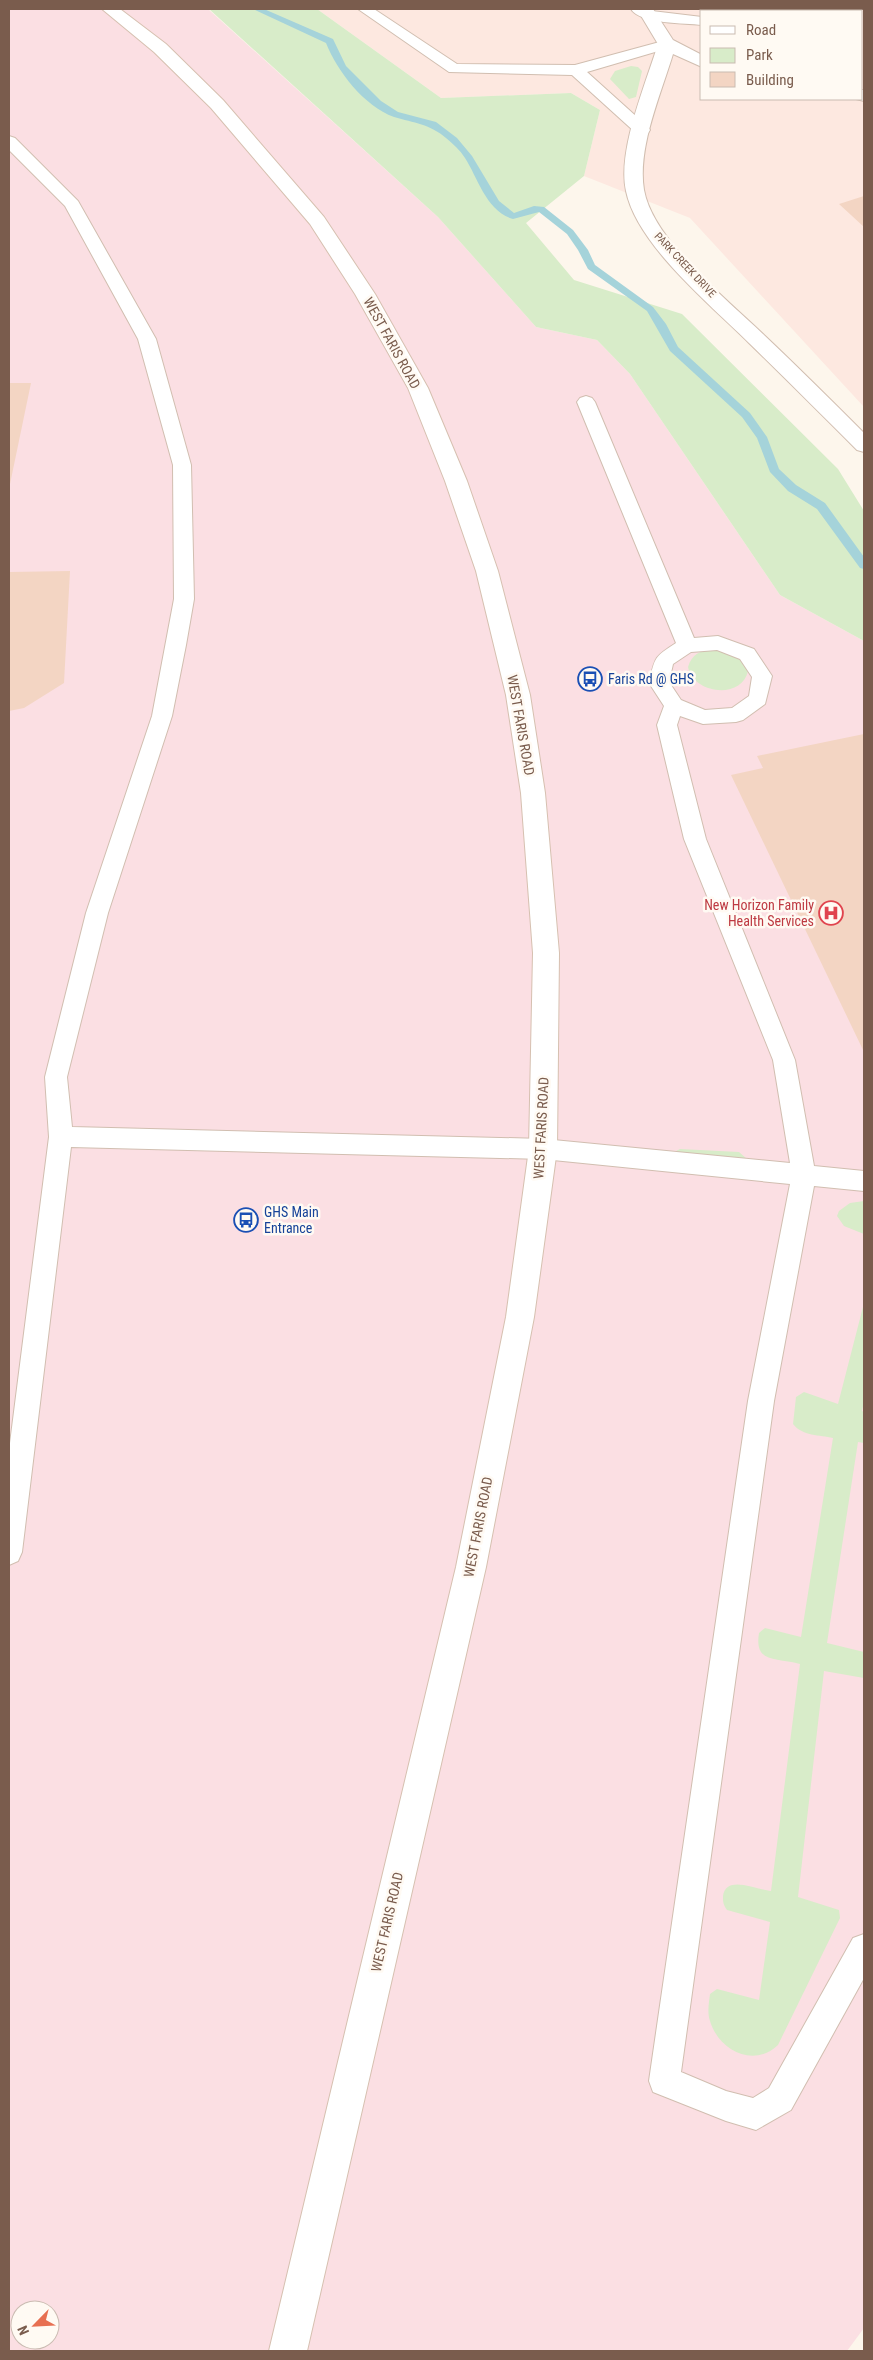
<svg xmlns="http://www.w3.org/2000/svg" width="873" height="2360" font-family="'Roboto Condensed',sans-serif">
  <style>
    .commercial { fill: #fde8e0; fill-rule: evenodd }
    .medical { fill: #fbdfe3; fill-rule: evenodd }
    .green { fill: #d8ecc9 }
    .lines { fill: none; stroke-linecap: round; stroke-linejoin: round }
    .stream { fill: #a5d3da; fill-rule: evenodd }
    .building { fill: #f3d5c3 }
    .service-casing { stroke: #d1beb0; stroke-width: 2 }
    .minor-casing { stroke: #d1beb0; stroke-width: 2 }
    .secondary-casing { stroke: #d6c0b0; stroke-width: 2 }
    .service { fill: #fff; fill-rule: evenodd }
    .minor { fill: #fff; fill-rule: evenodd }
    .secondary { fill: #fff; fill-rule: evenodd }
    .labels { text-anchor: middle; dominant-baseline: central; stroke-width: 5; stroke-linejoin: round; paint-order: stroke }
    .far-street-label { font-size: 11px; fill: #7a5c4d; stroke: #fffaf3 }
    .street-label { font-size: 14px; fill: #7a5c4d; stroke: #fffaf3 }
    .transit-label { font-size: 14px; fill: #164399; stroke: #fffaf3; text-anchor: start }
    .health-label { font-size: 14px; fill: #be3a42; stroke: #fffaf3; text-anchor: end }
  </style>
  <rect width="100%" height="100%" fill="#fdf6ec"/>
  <path class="commercial" d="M317 9H864V407L690 218 584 176 600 110 571 93 441 98ZM702 11H862V99H702Z"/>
  <path class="medical" d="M9 9H208L438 217 536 327 597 340 630 374 780 595 864 641V2328L847 2351H9ZM20 2310H50V2340H20Z"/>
  <path class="green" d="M209 9H317L441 98 571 93 600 110 584 176 526 223 574 280 682 314 838 469 864 511V641L780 595 630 374 597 340 536 327 438 217Z
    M631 66 638 67 642 71 636 97 629 99 610 79 615 71Z
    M713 648 742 656 748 671C742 700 693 694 688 667 692 654 700 651 713 648Z
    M680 1149 739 1152 747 1159 674 1152Z
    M864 1201V1234L844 1226 837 1216 839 1211 850 1203Z
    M864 1303V1402L862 1411 864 1412V1443L858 1442 827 1643 864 1652V1678L824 1671 798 1897 839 1910 840 1918 778 2045C754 2068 719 2051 710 2021 707 2013 709 2002 710 1994L717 1989 759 2000 770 1922 727 1910C723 1904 723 1902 723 1896 726 1874 757 1890 771 1891L800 1664C776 1657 754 1664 759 1633L765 1628 801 1637 833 1438C820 1435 802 1436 793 1424L796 1397 804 1392 838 1404Z"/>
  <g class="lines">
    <path class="stream" d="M253 9H264L333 39 346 66 381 101 398 112 436 122 457 138 472 156 499 201 514 213 534 206 544 207 573 230 588 250 595 265 653 307 666 324 678 347 750 413 767 437 779 469 796 485 825 503 864 557V569L860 568 817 509 788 491 770 472 757 438 742 417 670 351 647 311 588 269 578 250 567 234 539 212 513 219C486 211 478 178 465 158 460 150 453 144 446 138 430 124 414 123 394 117 364 106 337 71 326 43Z"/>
  </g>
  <path class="building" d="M864 196V227L839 204Z
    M9 383H31L10 484H9Z
    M70 571 64 683 24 708 9 711V572Z
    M864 734V1052L731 775 763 768 757 756Z"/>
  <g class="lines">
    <g class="service-casing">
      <path id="service" d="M358 9H374L457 64 575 65 667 40 674 44 672 47 587 72 648 127 650 130 648 133H636L572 75 449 72Z
        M631 9H648L652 11 702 17V25C685 23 640 24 631 9Z
        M845 9H859V11H845Z
        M9 136 15 138 78 201 156 339 191 465 194 599 186 645 172 716 108 913 67 1077 72 1127 543 1139 790 1163 773 1060 684 839 657 725 664 706 649 683C655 657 654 657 676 643L577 402 580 398 586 396 592 398 595 402 694 638 718 636 754 649 772 676 765 704 743 720 736 722 703 724 680 716 677 725 706 839 795 1060 814 1166 864 1171V1191L814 1186 774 1401 681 2072 726 2091 753 2098 769 2088 853 1938 864 1934V1978L791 2110 756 2130 726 2121 653 2092 649 2081 748 1401 790 1184 543 1159 71 1147 22 1552 18 1561 9 1565V1451L49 1137 45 1077 86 913 152 716 174 599 173 465 138 339 65 206 9 150ZM717 650 740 659 752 677 749 696 732 708 705 710 681 700 669 682 673 664 691 652Z"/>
    </g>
    <g class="minor-casing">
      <path id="minor" d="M637 9H653L673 40 702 55V67L673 54C661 94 637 148 644 190 653 241 728 300 764 335 798 367 831 400 864 433V452L857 450C821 414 785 378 749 343 711 305 637 245 626 191 617 151 646 83 658 44Z
        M862 90H864V101L856 99H862Z"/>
    </g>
    <g class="secondary-casing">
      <path id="secondary" d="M102 9H120L166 44 223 100 324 217 375 294 428 388 467 481 498 571 530 695 545 793 559 953 557 1149 534 1317 486 1567 307 2351H269L456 1567 506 1317 529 1149 533 953 521 793 506 695 476 571 445 481 408 388 355 294 310 224 211 108 154 52Z"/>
    </g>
    <use href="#service" class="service"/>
    <use href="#minor" class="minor"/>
    <use href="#secondary" class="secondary"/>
  </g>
  <defs>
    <g id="bus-ring" transform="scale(1.25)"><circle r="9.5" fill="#fffaf3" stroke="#1a4fb4" stroke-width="1.5"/><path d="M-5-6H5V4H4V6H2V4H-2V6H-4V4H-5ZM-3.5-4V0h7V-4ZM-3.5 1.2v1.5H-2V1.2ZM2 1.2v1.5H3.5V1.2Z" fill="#1a4fb4"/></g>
    <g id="hospital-ring" transform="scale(1.25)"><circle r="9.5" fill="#fffaf3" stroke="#e0444e" stroke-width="1.5"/><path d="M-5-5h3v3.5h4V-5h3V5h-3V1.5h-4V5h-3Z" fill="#e0444e"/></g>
  </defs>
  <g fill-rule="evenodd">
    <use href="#bus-ring" x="590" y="679"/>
    <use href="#hospital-ring" x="831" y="913"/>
    <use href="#bus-ring" x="246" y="1220"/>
  </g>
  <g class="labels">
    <g class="far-street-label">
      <text transform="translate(685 265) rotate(47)">PARK CREEK DRIVE</text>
    </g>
    <g class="street-label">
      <text transform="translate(392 343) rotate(61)">WEST FARIS ROAD</text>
      <text transform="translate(521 725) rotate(80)">WEST FARIS ROAD</text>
      <text transform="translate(541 1128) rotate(-87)">WEST FARIS ROAD</text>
      <text transform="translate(478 1527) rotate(-79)">WEST FARIS ROAD</text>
      <text transform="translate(387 1922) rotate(-77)">WEST FARIS ROAD</text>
    </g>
    <g class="transit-label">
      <text x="608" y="679">Faris Rd @ GHS</text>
      <text x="264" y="1212">GHS Main<tspan x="264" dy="16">Entrance</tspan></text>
    </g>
    <g class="health-label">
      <text x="814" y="905">New Horizon Family<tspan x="814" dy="16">Health Services</tspan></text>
    </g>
  </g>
  <rect width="873" height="2360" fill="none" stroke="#7a5c4d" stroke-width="20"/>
  <rect x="700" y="10" width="162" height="90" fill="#fffaf3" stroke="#cabbb1"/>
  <rect x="710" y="26" width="25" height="8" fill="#ffffff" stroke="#cabbb1"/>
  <text x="746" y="35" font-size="15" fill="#7a5c4d">Road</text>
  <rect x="710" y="48" width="25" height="15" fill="#d8ecc9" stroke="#cabbb1"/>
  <text x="746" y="60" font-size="15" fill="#7a5c4d">Park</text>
  <rect x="710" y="72" width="25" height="15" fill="#f3d5c3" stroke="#cabbb1"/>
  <text x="746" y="85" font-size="15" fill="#7a5c4d">Building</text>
  <g transform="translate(35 2325) rotate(246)"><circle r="24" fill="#fffaf3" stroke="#cabbb1"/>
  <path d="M0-4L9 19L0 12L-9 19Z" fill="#e76f51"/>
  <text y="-8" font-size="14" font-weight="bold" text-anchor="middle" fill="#7a5c4d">N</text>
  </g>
</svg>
